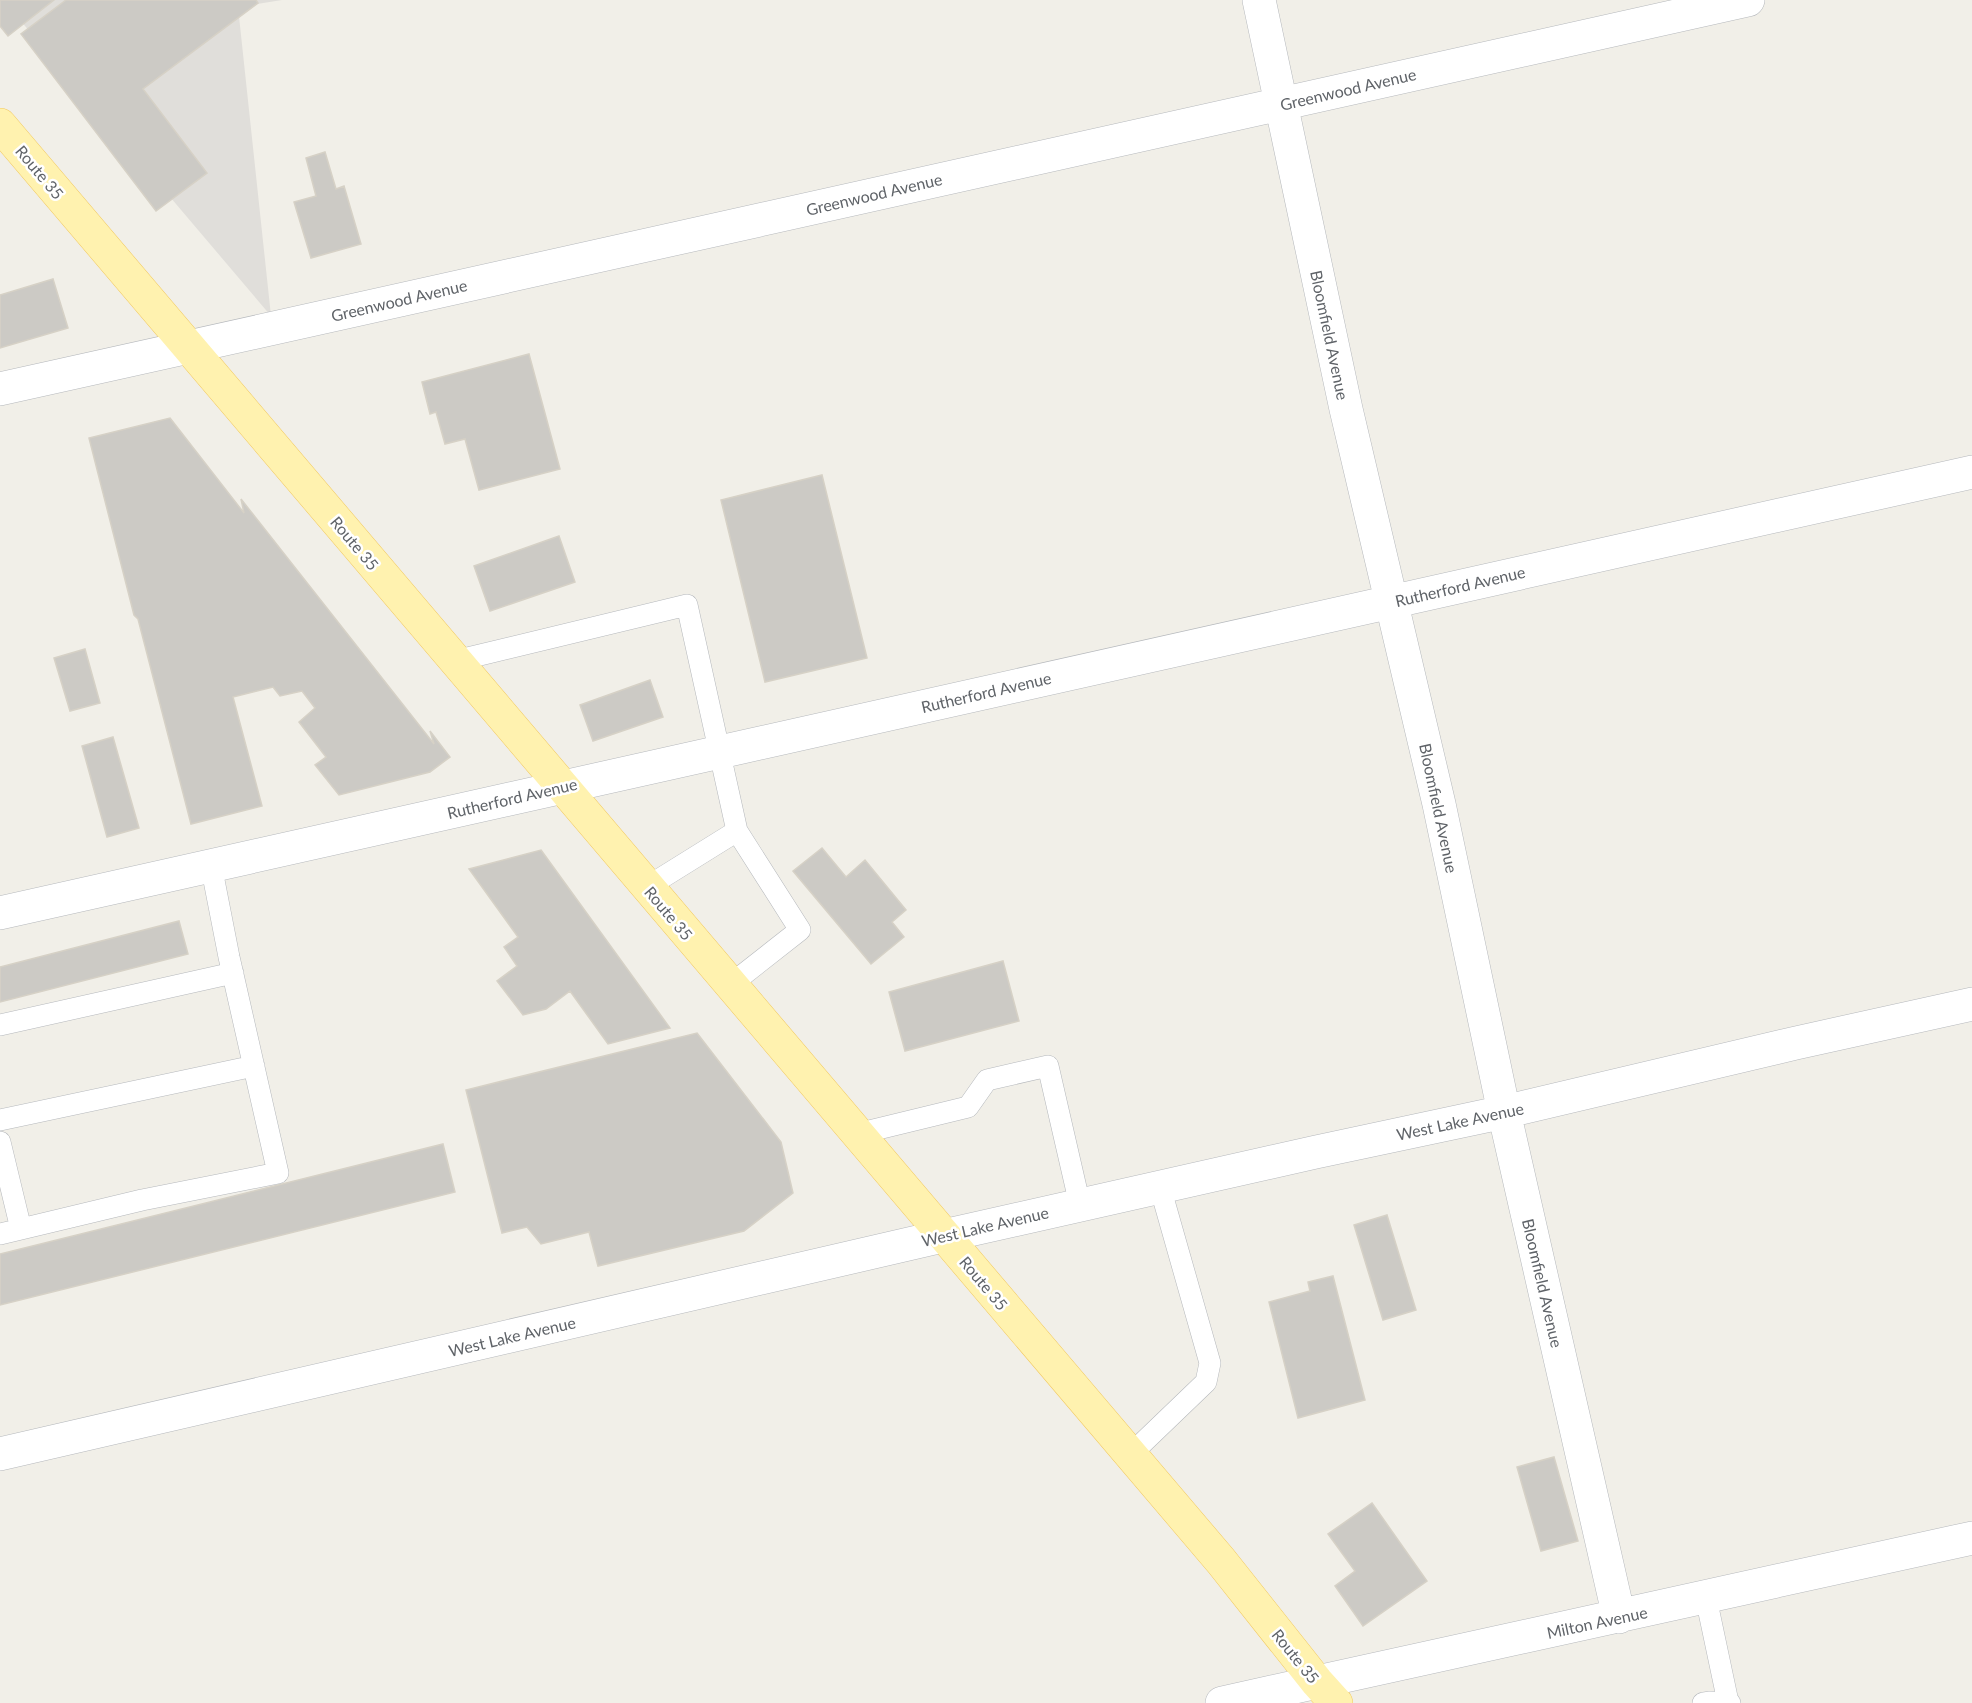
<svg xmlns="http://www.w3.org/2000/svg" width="1972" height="1703" font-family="Lato,sans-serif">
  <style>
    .industrial { fill: #e0deda }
    .building { fill: #cccac5; stroke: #d6d1c6; stroke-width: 1.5 }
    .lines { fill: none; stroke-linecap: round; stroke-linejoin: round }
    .lane-casing { stroke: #b5b8bc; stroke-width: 22 }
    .street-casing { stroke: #b5b8bc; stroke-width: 34 }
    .primary-casing { stroke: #f2c960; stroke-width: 34 }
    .lane { stroke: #fff; stroke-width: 21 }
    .street { stroke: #fff; stroke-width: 33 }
    .primary { stroke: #fff2af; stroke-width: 33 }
    .labels { text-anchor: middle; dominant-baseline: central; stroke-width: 5; stroke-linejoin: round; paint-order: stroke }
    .street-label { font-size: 16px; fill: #5f6368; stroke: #fff }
  </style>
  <rect width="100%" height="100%" fill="#f1efe8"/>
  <path class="industrial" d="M3 0H282L238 7 271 316Z"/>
  <path class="building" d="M0 0H54L8 36 0 26Z
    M66 0H256L258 3 143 89 207 173 156 211 21 34Z
    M325 152 336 189 344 186 361 244 311 258 294 202 316 196 306 158Z
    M53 279 68 328 0 348V295Z
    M529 354 560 469 479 490 465 439 445 444 436 412 430 414 422 382Z
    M170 418 244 513 241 499 434 744 430 731 450 757 430 772 339 795 315 765 326 757 299 722 315 708 302 691 280 696 273 687 233 697 262 806 191 824 138 619 134 615 89 438Z
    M822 475 867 658 765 682 721 500Z
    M559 536 575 582 490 611 474 566Z
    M85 649 100 703 70 711 54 658Z
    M650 680 663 717 593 741 580 705Z
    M113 737 139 828 107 837 82 746Z
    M822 848 846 877 865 860 906 910 892 922 904 937 871 964 793 871Z
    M541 850 670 1028 608 1044 570 991 546 1009 523 1015 497 981 517 966 504 947 518 937 469 869Z
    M179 921 188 954 0 1002V967Z
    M1003 961 1019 1021 905 1051 889 992Z
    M697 1033 781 1142 793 1193 744 1231 598 1266 589 1232 541 1244 527 1227 502 1233 466 1090Z
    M443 1144 455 1192 0 1305V1254Z
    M1387 1215 1416 1310 1383 1320 1354 1225Z
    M1333 1276 1365 1400 1298 1418 1269 1302 1310 1291 1308 1282Z
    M1554 1457 1578 1541 1541 1551 1517 1467Z
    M1372 1503 1427 1581 1363 1626 1335 1586 1355 1571 1328 1534Z"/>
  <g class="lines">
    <g class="lane-casing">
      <path id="lane" d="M455 661 687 605 737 831 800 930 730 985
        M647 887 737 831
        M0 1025 233 973
        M0 1120 254 1066
        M857 1134 968 1107 987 1080 1048 1066 1080 1205
        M0 1142 21 1229
        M0 1234 142 1200 278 1173 229 957 211 865
        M1130 1455 1206 1382 1210 1363 1160 1187
        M1706 1598 1728 1702
        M1703 1703 1709 1702 1730 1703"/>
    </g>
    <g class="street-casing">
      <path id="street" d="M1259 0 1346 409 1439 804 1504 1112 1619 1617
        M0 389 1748 0
        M0 913 1972 472
        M0 1454 943 1236 1316 1152 1504 1112 1796 1043 1972 1004
        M1222 1703 1972 1538"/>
    </g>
    <g class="primary-casing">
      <path id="primary" d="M0 125 1221 1561 1317 1682 1336 1703"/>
    </g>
    <use href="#lane" class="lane"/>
    <use href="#street" class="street"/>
    <use href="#primary" class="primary"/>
  </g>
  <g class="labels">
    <g class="street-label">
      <text transform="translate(1348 89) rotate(-13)">Greenwood Avenue</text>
      <text transform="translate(40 172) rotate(50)">Route 35</text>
      <text transform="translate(874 194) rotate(-13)">Greenwood Avenue</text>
      <text transform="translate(399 300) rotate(-13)">Greenwood Avenue</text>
      <text transform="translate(1330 335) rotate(78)">Bloomfield Avenue</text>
      <text transform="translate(355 543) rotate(50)">Route 35</text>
      <text transform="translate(1460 586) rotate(-13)">Rutherford Avenue</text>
      <text transform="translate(986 692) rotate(-13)">Rutherford Avenue</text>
      <text transform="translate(512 798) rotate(-13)">Rutherford Avenue</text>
      <text transform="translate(1439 808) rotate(78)">Bloomfield Avenue</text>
      <text transform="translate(669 913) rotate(50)">Route 35</text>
      <text transform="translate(1460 1121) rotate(-12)">West Lake Avenue</text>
      <text transform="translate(985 1226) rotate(-13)">West Lake Avenue</text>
      <text transform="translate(984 1283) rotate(50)">Route 35</text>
      <text transform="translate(1543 1283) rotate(77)">Bloomfield Avenue</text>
      <text transform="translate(512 1336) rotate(-13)">West Lake Avenue</text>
      <text transform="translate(1597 1622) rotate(-12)">Milton Avenue</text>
      <text transform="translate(1296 1656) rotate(51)">Route 35</text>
    </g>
  </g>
</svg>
